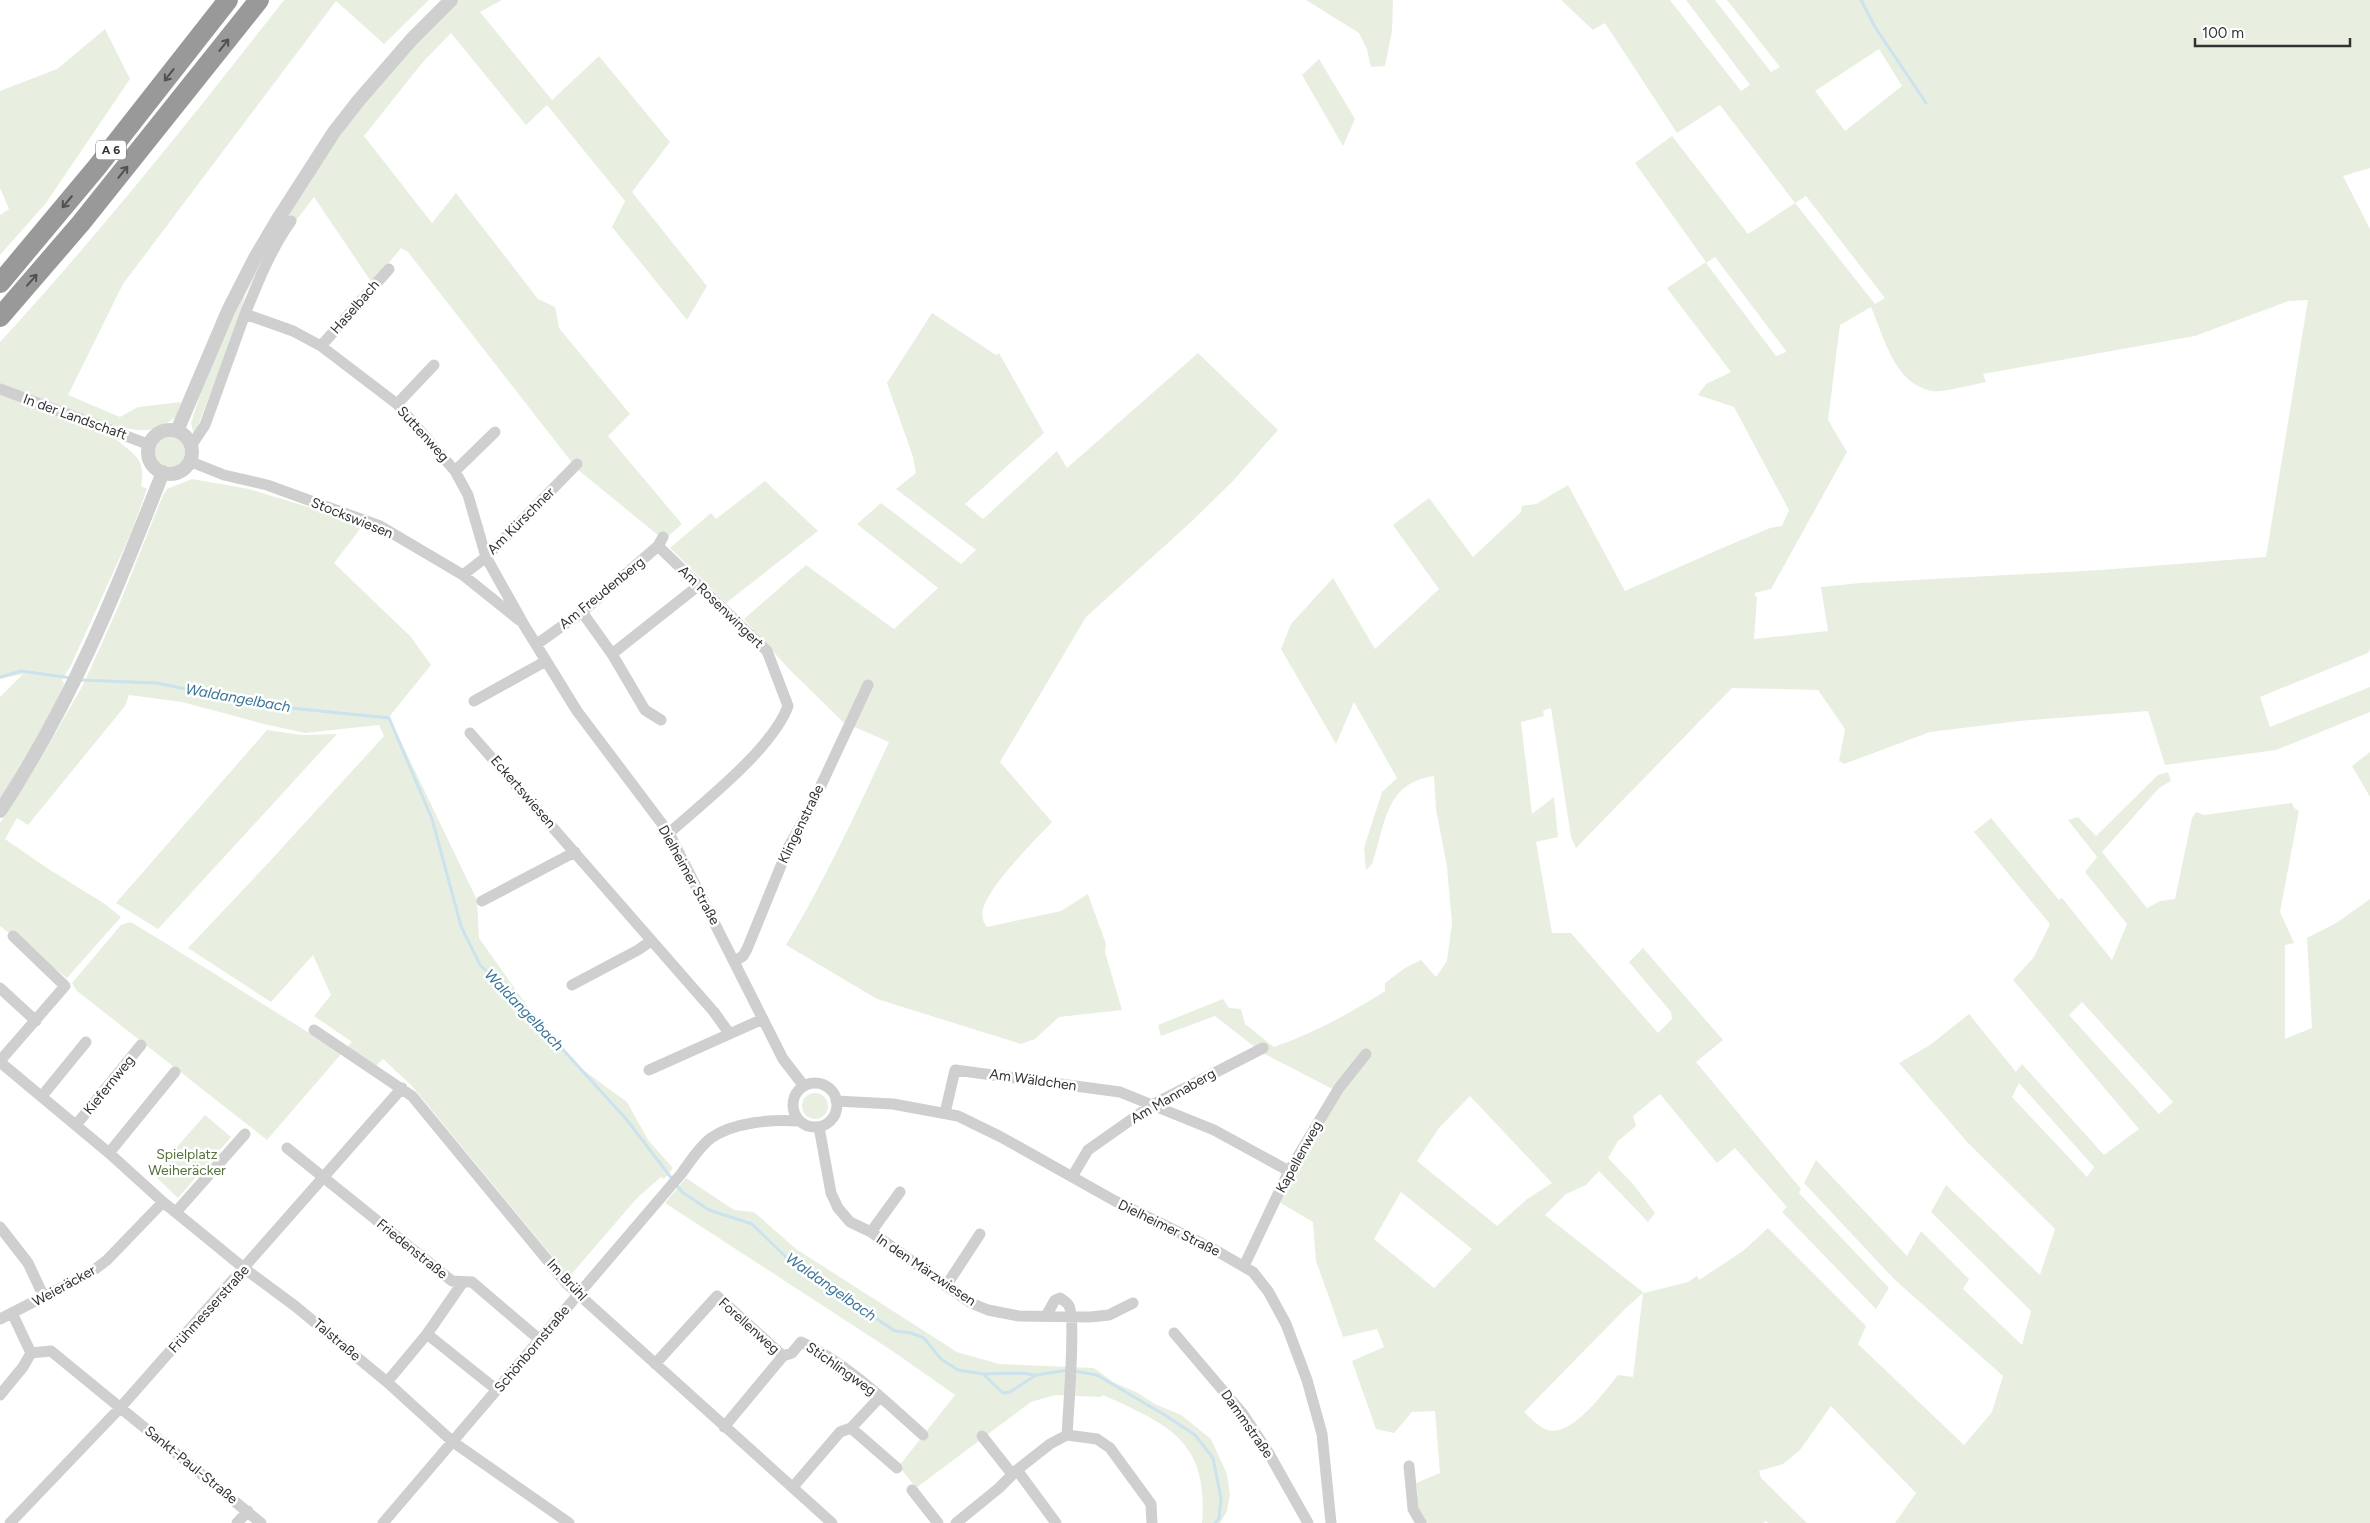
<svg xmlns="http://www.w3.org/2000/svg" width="2370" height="1523" font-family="Figtree,sans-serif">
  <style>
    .green { fill: #e8efe0; fill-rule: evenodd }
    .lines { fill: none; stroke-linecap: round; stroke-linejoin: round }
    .stream { stroke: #cbe2ef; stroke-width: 3 }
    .minor { stroke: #cfcfcf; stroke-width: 11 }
    .tertiary { stroke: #cfcfcf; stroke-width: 14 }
    .motorway { stroke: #999; stroke-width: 20 }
    .oneway { stroke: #515151 }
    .labels { text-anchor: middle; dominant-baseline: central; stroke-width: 5; stroke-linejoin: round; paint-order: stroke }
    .shield { fill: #fff; stroke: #707070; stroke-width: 1 }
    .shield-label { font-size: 12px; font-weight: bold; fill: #323232 }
    .street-label { font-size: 14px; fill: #323232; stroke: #fff }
    .park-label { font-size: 14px; fill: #55713b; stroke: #fff }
    .water-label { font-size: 15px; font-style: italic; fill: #39769a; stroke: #fff }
  </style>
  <rect width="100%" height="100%" fill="#fff"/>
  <path class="green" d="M284 0H429L384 44 336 1 123 284 68 395 120 417 138 407 181 402 176 417C152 434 143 432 116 426L114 437C132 455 147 456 141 486L147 489 132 531 71 665 62 680 64 684 51 714 0 799V697L23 674 0 679V342C101 232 192 118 284 0Z
    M458 0H502L480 12 552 100 599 56 670 142 632 192 707 286 687 320 612 227 625 201 547 105 526 125 451 33 422 63 364 136 432 223 456 193 538 299 555 307 559 328 630 414 608 436 682 524 664 540 577 469 408 252 401 248 372 283 314 197 259 269 245 295 240 317 194 436 191 423C239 266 340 114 458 0Z
    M1306 0H1393L1392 31 1385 66 1371 67 1367 49 1359 33Z
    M1561 0H1670L1741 91 1750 85 1686 0H1715L1771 72 1780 67 1727 0H2370V168L2343 176 2370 229V649L2368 653 2260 697 2270 727 2370 687V712L2276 750 2165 765 2148 711 2019 721 1930 732 1844 764 1839 761 1845 729 1818 690 1732 688 1576 848 1571 837 1551 708 1543 711 1544 716 1521 722 1532 814 1554 797 1558 837 1536 842 1552 933H1571L1658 1033 1672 1019 1671 1012 1629 962 1643 948 1723 1040 1696 1062 1801 1189 1799 1193 1889 1288 1876 1309 1782 1212 1787 1207 1735 1148 1717 1163 1660 1094 1633 1116 1636 1126 1618 1141 1608 1158 1633 1184 1655 1213 1648 1222 1599 1171 1586 1185 1566 1194 1545 1215 1644 1293 1688 1282 1697 1276 1699 1280 1743 1251 1768 1228 1866 1326 1858 1344 1964 1445 1992 1412 2003 1376 1894 1279 1804 1183 1816 1160 1907 1256 1921 1231 1969 1279 1963 1289 2022 1345 2031 1311 1931 1212 1946 1185 2040 1275 2055 1229 1968 1143 1899 1063 1930 1045 1969 1014 2016 1072 2022 1064 2104 1155 2139 1129 2013 980 2034 957 2050 924 1974 832 1991 818 2059 900 2062 898 2112 960 2127 924 2085 872 2097 857 2068 820 2078 817 2096 836 2158 775 2168 772 2171 781 2159 788 2102 852 2147 908 2160 901 2175 899 2192 818 2196 812 2204 815 2292 803 2294 808 2299 811 2280 912 2294 943 2285 945V1039L2312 1028 2307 938 2338 922 2370 899V1523H1895L1916 1493 1831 1406 1800 1450 1783 1464 1759 1471 1761 1478 1807 1523H1768L1766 1521 1763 1523H1425L1414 1499 1418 1495 1416 1483 1440 1473 1435 1411 1412 1412 1394 1433 1376 1429 1352 1361 1384 1347 1377 1329 1343 1337 1316 1261 1313 1222 1279 1202 1299 1162 1340 1093 1261 1052 1215 1016 1161 1036 1158 1025 1223 999 1229 1008 1241 1009 1245 1024 1274 1047C1314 1033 1349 1014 1385 991V983L1405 968 1421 960 1436 977 1447 961 1452 923 1447 867 1436 809 1434 776C1384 783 1386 825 1372 864L1366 870 1364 848 1382 792 1397 778 1354 702 1336 744 1281 649 1291 624 1333 578 1375 649 1439 589 1393 525 1429 498 1473 557 1521 512 1522 506 1536 504 1568 485 1625 591 1720 549 1770 528 1782 526 1789 510 1734 407 1698 395 1706 384 1731 372 1667 288 1706 262 1635 163 1672 136 1748 234 1795 203 1720 105 1677 133 1605 23 1593 30ZM1879 49 1902 86 1845 131 1815 91ZM1806 196 1885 298 1875 304 1795 203ZM1715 257 1786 351V352L1776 356 1706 263ZM2308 300 2266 557 2101 570 1860 583 1821 587 1828 631 1754 639 1757 598 1754 593 1771 589 1847 452 1828 420 1840 325 1871 307C1884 337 1894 384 1932 391 1942 393 1975 384 1986 382L1983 374 2195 336 2289 301ZM2082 1002 2173 1102 2159 1114 2069 1015ZM2019 1083 2094 1167 2087 1177 2012 1097ZM1470 1096 1552 1183 1527 1199 1497 1226 1417 1161 1439 1128ZM1401 1192 1472 1249 1434 1288 1374 1239ZM1643 1293 1633 1377 1618 1375C1605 1391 1569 1441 1545 1429 1537 1426 1530 1417 1524 1412L1627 1307Z
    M105 29 130 79 46 203 0 255V215L9 209 0 188V91L57 69Z
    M1319 59 1355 119 1343 146 1302 75Z
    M932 313 996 355 999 353 1044 433 965 504 983 519 1057 451 1067 468 1198 353 1278 430 1233 481 1190 523 1086 617 1000 762 1052 822C1034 841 992 883 984 906 981 913 982 921 987 927L1061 911 1088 894 1106 944 1105 952 1122 1010 1059 1017 1035 1039 1021 1044 877 999 786 945C825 880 857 811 889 742L843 722 788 668 744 619 806 565 894 629 938 588 857 524 881 503 961 564 976 550 896 489 916 473 913 457 887 383Z
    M155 452a15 15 0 1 1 30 0a15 15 0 1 1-30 0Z
    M192 479 249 489 364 524 334 563 411 637 431 665 389 717 477 900 479 938 530 1010 579 1067 627 1102 648 1140 673 1168 664 1179 661 1177 637 1198 569 1277 411 1085 383 1059 376 1066 347 1047 352 1042 314 1016 331 995 313 955 271 1002 188 948 271 860 384 736 379 725 305 733 264 724 182 702 129 695 125 706 28 825 17 818 5 839 50 870 105 904 121 917 67 978 0 926V823L36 767 83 685 119 605 163 495 167 489Z
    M765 481 818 531 726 603 670 548 711 513 716 519Z
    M267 730 303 735 337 734 158 929 116 903Z
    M2370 752V797L2352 766Z
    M131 922C202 965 271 1010 342 1053L267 1140 77 991 72 983 121 925Z
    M802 1106a13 13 0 1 1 26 0a13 13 0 1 1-26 0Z
    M205 1115 231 1137 178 1198 153 1174Z
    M686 1178 734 1210 754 1212 796 1249 957 1352 999 1364 1094 1368 1113 1382 1138 1393 1155 1404 1181 1415 1211 1439 1227 1474 1230 1495 1227 1511 1220 1523H1202C1209 1441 1169 1425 1103 1395L1101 1397 1055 1395 1031 1402 916 1488 899 1466 955 1395 894 1352 665 1203Z"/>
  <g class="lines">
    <path class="stream" d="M1861 0 1875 27 1926 103
      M0 677 21 671 71 678
      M80 680 157 683 261 705 389 718 432 819 461 926 480 965 517 999 627 1120 682 1192 709 1210 752 1224 792 1263 895 1331 911 1333 924 1338 941 1359 958 1370 984 1374 1021 1373 1036 1375 1068 1370
      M1074 1371 1097 1375 1168 1417 1195 1435 1213 1458 1221 1498 1219 1519 1215 1523
      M984 1375 1003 1393 1010 1392 1036 1375"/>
    <path class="minor" d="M245 314C258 282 271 249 291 221
      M321 346 389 269
      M0 389 150 445
      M397 404 434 365
      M191 446 205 425 245 314 293 331 321 346 397 404 455 471 468 495 486 557 524 625 577 711 669 833 783 1059 804 1086
      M189 461 224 475 267 485 380 526 463 575 519 620
      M455 471 495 432
      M658 546 767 651 788 706C773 748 704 802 669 833
      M463 575 486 557 577 464
      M582 612 612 654 645 710 661 720
      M537 644 582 612 658 546 663 537
      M612 654 698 586
      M474 701 546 661
      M470 733 714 1012 729 1033
      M482 901 575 852
      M735 961 743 956 747 949 789 846 809 811 868 685
      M572 985 638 950 651 941
      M0 988 36 1021
      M314 1030 412 1096 567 1284 832 1523
      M0 1061 65 986 13 936
      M0 1062 109 1153 163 1202 245 1269 295 1306 387 1382 453 1442 569 1523
      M649 1070 763 1019
      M793 1105a22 22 0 1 1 44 0a22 22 0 1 1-44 0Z
      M42 1096 86 1042
      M836 1101 893 1104 958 1116 1001 1137 1115 1201 1215 1250 1253 1272 1268 1291 1286 1324 1307 1380 1322 1434 1331 1523
      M945 1113 955 1070 1120 1092 1214 1130 1289 1171
      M76 1125 141 1045
      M819 1127 831 1193 838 1208 850 1222 871 1232 971 1303 988 1310 1019 1316 1090 1317 1109 1315 1133 1303
      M287 1148 452 1281 472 1282 540 1340
      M109 1153 175 1072
      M1072 1177 1088 1150 1152 1105 1263 1048
      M176 1212 245 1134
      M0 1227 28 1263 44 1297
      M871 1232 900 1192
      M1244 1266 1289 1171 1339 1088 1366 1054
      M946 1286 980 1234
      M1046 1316 1055 1300 1060 1298C1063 1300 1068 1303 1069 1306 1076 1317 1068 1415 1067 1435
      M0 1319 90 1273 107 1260 163 1202
      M1174 1333 1243 1414 1268 1452 1308 1523
      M427 1334 497 1390
      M31 1353 51 1351 261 1523
      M655 1364 717 1296 783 1356
      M387 1382 427 1334 463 1282
      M0 1395 23 1367 31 1353 12 1313
      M724 1427 783 1356 792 1353 801 1342C847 1363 886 1402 923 1435
      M851 1428 897 1468
      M982 1436 1012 1474
      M1409 1466 1413 1509 1421 1523
      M1017 1470 1056 1523
      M793 1487 840 1432 851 1428 880 1397
      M912 1490 938 1523
      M10 1523 120 1408 402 1088
      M237 1523 248 1511
      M383 1523 681 1174C690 1162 699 1147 711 1138 734 1122 773 1119 799 1121
      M956 1523 999 1488 1017 1470 1050 1444 1067 1435 1097 1439 1110 1448 1151 1504 1152 1523"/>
    <path class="tertiary" d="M148 452a22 22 0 1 1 44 0a22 22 0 1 1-44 0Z
      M177 431 228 311 255 258 278 219 334 132 359 100 412 39 451 0
      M0 811C72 702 116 592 163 472"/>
    <path class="motorway" d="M0 283 97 167 228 0
      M0 317 81 223 259 0"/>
  </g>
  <defs><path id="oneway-shaft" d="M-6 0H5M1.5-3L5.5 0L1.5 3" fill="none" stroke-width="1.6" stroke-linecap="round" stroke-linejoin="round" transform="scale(1.25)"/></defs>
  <g class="oneway">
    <use href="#oneway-shaft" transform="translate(224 45) rotate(-52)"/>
    <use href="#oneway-shaft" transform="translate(169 75) rotate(128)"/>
    <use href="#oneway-shaft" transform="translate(123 172) rotate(-51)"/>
    <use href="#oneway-shaft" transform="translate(67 202) rotate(130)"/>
    <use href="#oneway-shaft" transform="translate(32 280) rotate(-49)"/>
  </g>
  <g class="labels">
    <rect class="shield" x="96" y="140.5" width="30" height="19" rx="4"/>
    <g class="shield-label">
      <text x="111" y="150">A 6</text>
    </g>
    <g class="street-label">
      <text transform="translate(355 307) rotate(-49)">Haselbach</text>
      <text transform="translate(75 417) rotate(20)">In der Landschaft</text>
      <text transform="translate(423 434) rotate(48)">Suttenweg</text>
      <text transform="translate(352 518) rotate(22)">Stockswiesen</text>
      <text transform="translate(521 521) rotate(-45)">Am Kürschner</text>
      <text transform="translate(602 593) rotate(-39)">Am Freudenberg</text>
      <text transform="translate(721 607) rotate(44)">Am Rosenwingert</text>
      <text transform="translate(523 792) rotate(49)">Eckertswiesen</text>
      <text transform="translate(801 824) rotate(-64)">Klingenstraße</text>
      <text transform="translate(689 875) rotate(61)">Dielheimer Straße</text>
      <text transform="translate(1033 1080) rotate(8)">Am Wäldchen</text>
      <text transform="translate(109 1085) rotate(-51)">Kiefernweg</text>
      <text transform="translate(1173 1096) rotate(-30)">Am Mannaberg</text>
      <text transform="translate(1299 1157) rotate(-61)">Kapellenweg</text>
      <text transform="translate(1169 1228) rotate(26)">Dielheimer Straße</text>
      <text transform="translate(412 1249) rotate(39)">Friedenstraße</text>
      <text transform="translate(926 1270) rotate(34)">In den Märzwiesen</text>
      <text transform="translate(567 1280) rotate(47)">Im Brühl</text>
      <text transform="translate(64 1286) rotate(-29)">Weieräcker</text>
      <text transform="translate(209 1309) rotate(-48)">Frühmesserstraße</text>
      <text transform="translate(749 1326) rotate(42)">Forellenweg</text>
      <text transform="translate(337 1340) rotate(40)">Talstraße</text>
      <text transform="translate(532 1349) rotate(-50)">Schönbornstraße</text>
      <text transform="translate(841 1369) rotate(35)">Stichlingweg</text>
      <text transform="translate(1247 1424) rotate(55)">Dammstraße</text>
      <text transform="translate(191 1465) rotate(39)">Sankt-Paul-Straße</text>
    </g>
    <g class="park-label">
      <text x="187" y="1154">Spielplatz<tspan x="187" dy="16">Weiheräcker</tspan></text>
    </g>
    <g class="water-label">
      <text transform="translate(238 698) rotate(10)">Waldangelbach</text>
      <text transform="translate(524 1010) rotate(46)">Waldangelbach</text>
      <text transform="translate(831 1287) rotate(35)">Waldangelbach</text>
    </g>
  </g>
  <path d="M2195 38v8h155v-8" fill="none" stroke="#323232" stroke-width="2.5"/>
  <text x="2202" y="38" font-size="15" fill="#323232" stroke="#ffffff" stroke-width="4" paint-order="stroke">100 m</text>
</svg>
